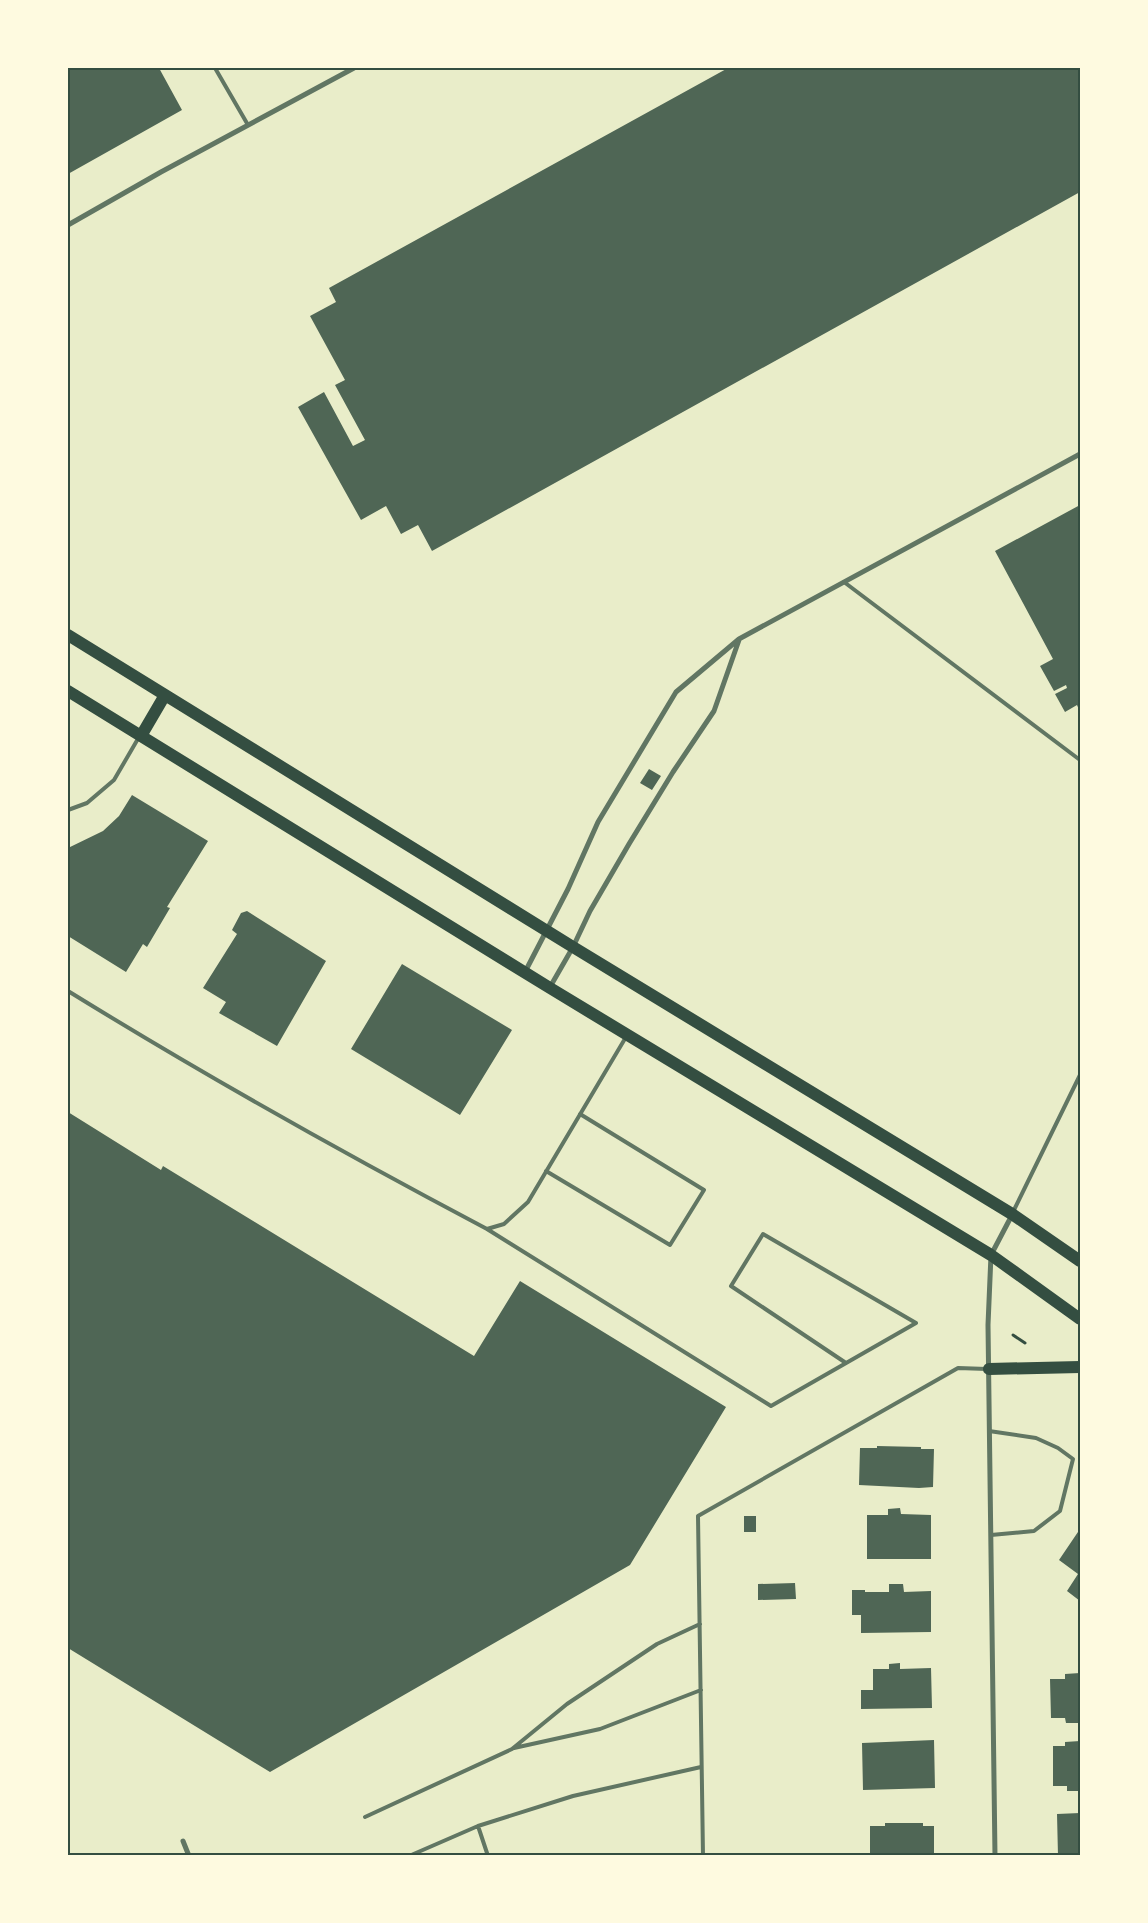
<svg xmlns="http://www.w3.org/2000/svg" width="1148" height="1923" font-family="Lato,sans-serif">
  <style>
    .building { fill: #4f6655 }
    .lines { fill: none; stroke-linecap: round; stroke-linejoin: round }
    .path { stroke: #344e41; stroke-width: 3 }
    .service { stroke: #617663; stroke-width: 4 }
    .minor { stroke: #617663; stroke-width: 5 }
    .primary { stroke: #344e41; stroke-width: 12 }
    .neatline { fill: none; stroke: #344e41; stroke-width: 2 }
  </style>
  <rect width="100%" height="100%" fill="#e9edc9"/>
  <path class="building" d="M68 68H159L182 110 68 174Z
    M728 68H1080V192L432 551 418 525 401 534 386 506 361 520 298 407 324 392 353 446 365 440 335 385 345 380 310 316 336 302 329 288Z
    M1080 505V712L1077 705 1065 712 1055 694 1067 688 1066 685 1054 691 1040 666 1053 659 995 551Z
    M649 769 661 776 652 790 640 783Z
    M132 795 208 841 167 907 170 908 147 947 143 944 126 972 68 936V848L103 831 119 816Z
    M247 911 326 961 277 1046 219 1013 226 1002 203 988 237 934 232 930 241 913Z
    M402 964 512 1030 460 1115 351 1049Z
    M68 1112 161 1170 163 1166 474 1356 520 1281 726 1407 630 1565 270 1772 68 1648Z
    M877 1446 921 1447V1449H934L933 1487 919 1488 859 1485 860 1448H877Z
    M900 1508 901 1514 931 1515V1559H867V1515H888V1509Z
    M744 1516H756V1532H744Z
    M1080 1529V1601L1067 1591 1078 1574 1059 1560Z
    M795 1583 796 1599 758 1600V1584Z
    M889 1584H903L904 1592 931 1591V1632L861 1633V1615H852V1590H865V1592H889Z
    M900 1663V1669L931 1668 932 1708 861 1709V1690H873V1669H889V1664Z
    M1080 1673V1723H1066L1065 1718H1051L1050 1679H1065V1674Z
    M934 1740 935 1788 863 1790 862 1743Z
    M1080 1741V1791H1067V1786H1053V1746H1065V1742Z
    M1080 1813V1856H1058L1057 1814Z
    M885 1823H923V1826H934V1855L870 1856V1826H885Z"/>
  <g class="lines">
    <path class="path" d="M1013 1335 1025 1343"/>
    <path class="service" d="M215 68 248 125
      M844 582 1080 760
      M68 810 87 803 114 780 139 737
      M68 991C204 1075 345 1154 487 1229L504 1224 528 1202 626 1037
      M546 1171 670 1245 704 1190 580 1114
      M1013 1212 1080 1075
      M487 1229 771 1406 916 1323 763 1234 731 1286 846 1363
      M989 1431 1036 1438 1058 1448 1073 1459 1060 1511 1034 1531 991 1535
      M514 1748 600 1729 701 1690
      M365 1817 512 1749 567 1704 657 1644 700 1624
      M478 1826 488 1856
      M409 1856 478 1826 573 1796 701 1767
      M703 1856 698 1516 958 1368 987 1369"/>
    <path class="minor" d="M68 225 161 172 354 68
      M525 972 568 889 598 822 676 692 739 639 1080 454
      M550 987 573 947 590 911 629 844 673 772 714 711 739 640
      M183 1841 189 1856
      M995 1856 988 1325 991 1255 1012 1215"/>
    <path class="primary" d="M68 635 573 947 1012 1214 1080 1261
      M68 691 550 988 991 1255 1080 1319
      M141 736 165 695
      M989 1369 1080 1367"/>
  </g>
  <rect width="1148" height="1923" fill="none" stroke="#fefae0" stroke-width="138"/>
  <rect x="69" y="69" width="1010" height="1785" class="neatline"/>
</svg>
